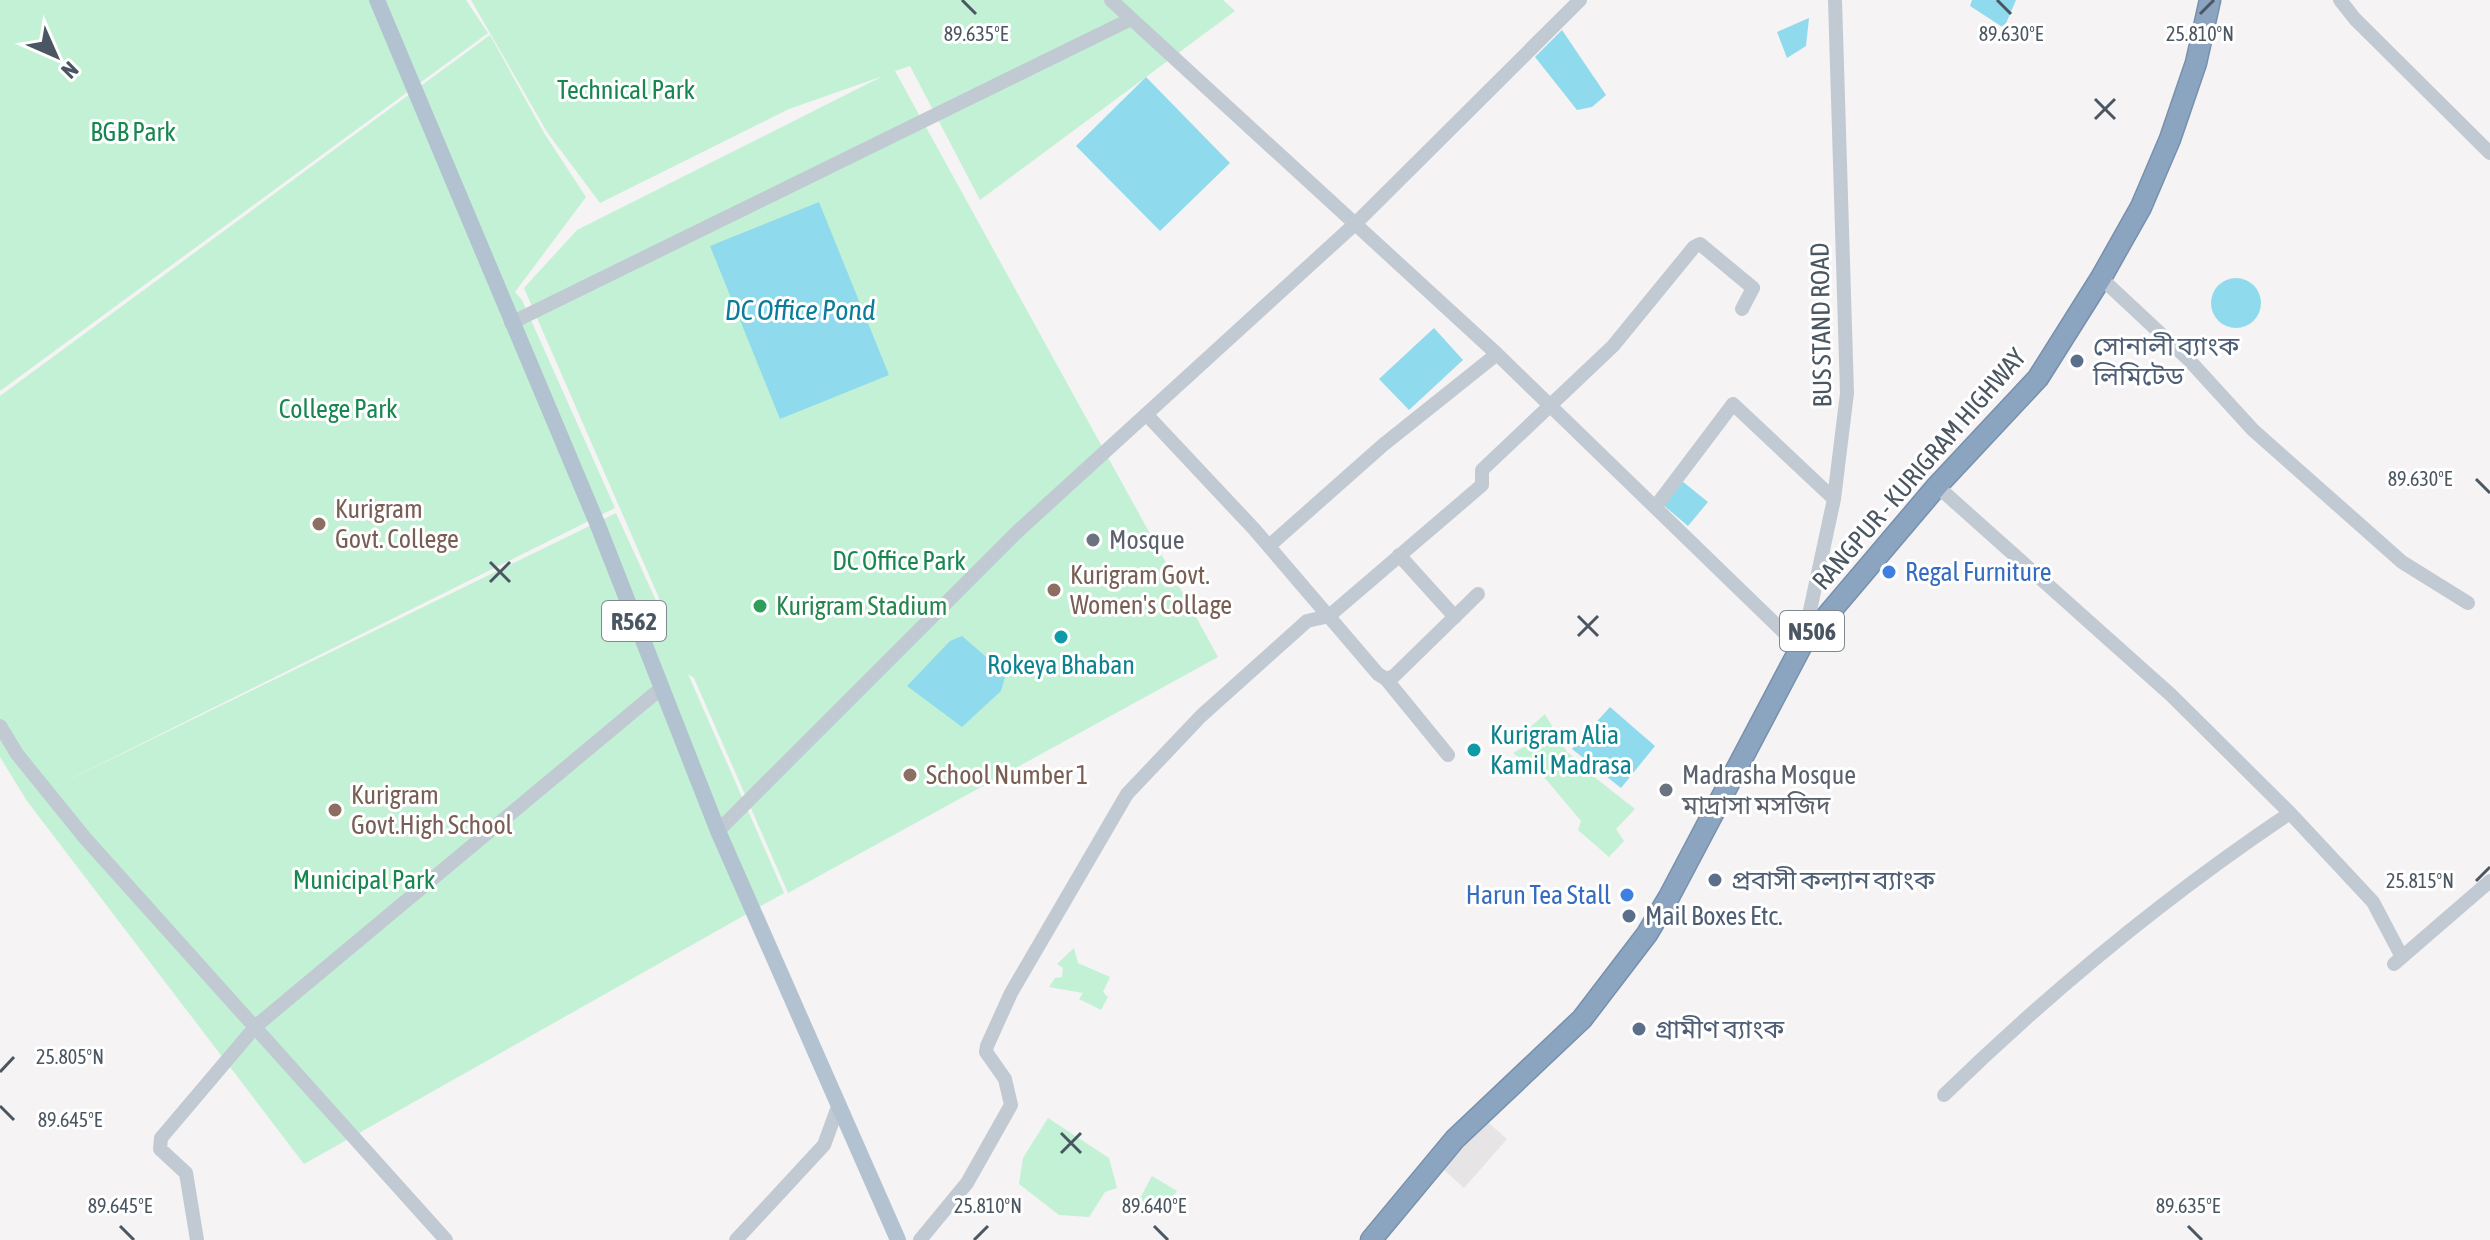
<svg xmlns="http://www.w3.org/2000/svg" width="2490" height="1240" font-family="'Asap Condensed','Noto Sans Bengali',sans-serif">
  <style>
    .education { fill: #e6e4e5 }
    .green { fill: #c3f1d5 }
    .water { fill: #90daee }
    .lines { fill: none; stroke-linecap: round; stroke-linejoin: round }
    .highway-casing { stroke: #7690ad; stroke-width: 23 }
    .minor { stroke: #c1cad2; stroke-width: 14 }
    .major { stroke: #b3c2d1; stroke-width: 16 }
    .highway { stroke: #8ba5c1; stroke-width: 20 }
    .ticks { fill: none; stroke: #4a5661; stroke-width: 3 }
    .service-dot { fill: #5c6f8a; stroke: #fff; stroke-width: 3 }
    .education-dot { fill: #8d6e63; stroke: #fff; stroke-width: 3 }
    .worship-dot { fill: #6b7280; stroke: #fff; stroke-width: 3 }
    .shop-dot { fill: #3f7fe0; stroke: #fff; stroke-width: 3 }
    .leisure-dot { fill: #2e9e5b; stroke: #fff; stroke-width: 3 }
    .culture-dot { fill: #0f9aa8; stroke: #fff; stroke-width: 3 }
    .labels { text-anchor: middle; dominant-baseline: central; stroke-width: 6; stroke-linejoin: round; paint-order: stroke }
    .shield { fill: #fff; stroke: #808990; stroke-width: 2 }
    .shield-label { font-size: 24px; font-weight: bold; fill: #4a5661 }
    .park-label { font-size: 26px; fill: #17864f; stroke: #fff }
    .street-label { font-size: 26px; fill: #4a5661; stroke: #fff }
    .service-label { font-size: 26px; fill: #4e5e75; stroke: #fff; text-anchor: start }
    .education-label { font-size: 26px; fill: #785e54; stroke: #fff; text-anchor: start }
    .worship-label { font-size: 26px; fill: #5b616d; stroke: #fff; text-anchor: start }
    .shop-label { font-size: 26px; fill: #366cbe; stroke: #fff; text-anchor: start }
    .leisure-label { font-size: 26px; fill: #27864d; stroke: #fff; text-anchor: start }
    .culture-label { font-size: 26px; fill: #0d838f; stroke: #fff }
    .water-label { font-size: 28px; font-style: italic; fill: #0c7c9b; stroke: #fff }
    .ticks-label { font-size: 20px; text-anchor: middle; fill: #4a5661; stroke: #fff; stroke-width: 6; stroke-linejoin: round; paint-order: stroke }
  </style>
  <rect width="100%" height="100%" fill="#f5f3f3"/>
  <path class="education" d="M1483 1118 1507 1139 1464 1188 1441 1167Z"/>
  <path class="green" d="M0 0H466L488 33 0 391Z
    M471 0H1223L1235 11 980 200 910 66 895 71 1218 657 788 893 694 678 688 674 784 893 304 1164 27 801 0 757V396L490 35 544 133 586 197 515 292 522 300 615 508 52 788 616 513 659 607V598L524 288 577 230 883 76 789 109 600 203 547 132Z
    M1545 714 1567 752 1576 759 1570 768 1578 771 1588 767 1593 776 1635 809 1616 829 1624 841 1609 857 1578 830 1581 821 1544 777 1513 753 1532 742 1527 730Z
    M1074 948 1078 963 1110 977 1103 992 1108 997 1101 1010 1079 999 1083 993 1049 987 1055 978 1062 977 1063 968 1057 964Z
    M1048 1118 1109 1158 1117 1188 1105 1192 1089 1217 1059 1215 1019 1184 1023 1158Z
    M1152 1176 1177 1191 1160 1216 1139 1200Z"/>
  <path class="water" d="M1972 0H2016L2004 28 1970 6Z
    M1809 18 1806 46 1787 58 1777 32Z
    M1562 30 1606 95 1592 107 1577 110 1535 57Z
    M1146 77 1230 163 1160 231 1076 146Z
    M819 202 889 375 780 419 710 246Z
    M2211 303a25 25 0 1 1 50 0a25 25 0 1 1-50 0Z
    M1434 328 1463 360 1409 410 1379 379Z
    M1682 481 1708 502 1688 526 1662 504Z
    M962 636 1006 674 1001 691 962 727 907 686 950 641Z
    M1610 707 1655 746 1621 788 1572 749Z"/>
  <g class="lines">
    <g class="highway-casing">
      <path id="highway" d="M1371 1240 1455 1139 1582 1019 1647 934 1669 897 1802 645 1937 486 2038 378 2101 278 2141 207 2170 139 2196 63 2210 0"/>
    </g>
    <path class="minor" d="M1111 0 1497 354 1800 648
      M2340 0 2355 19 2490 153
      M2101 278 2190 361 2253 430 2402 562 2468 603
      M511 323 1131 19
      M1146 414 1254 529 1378 674 1386 679 1394 676 1478 594
      M1937 486 2171 695 2290 813C2166 896 2051 991 1944 1095
      M1656 506 1733 404 1834 499
      M1269 546 1383 445 1497 354
      M1399 555 1455 617
      M1803 643 1834 499 1847 393 1835 0
      M1386 679 1448 755
      M0 726 17 754 85 838 446 1240
      M2290 813 2373 902 2402 957
      M718 831 1017 532 1356 223 1580 0
      M2394 964 2490 881
      M197 1240 186 1173 160 1149 161 1138 256 1026 659 690
      M736 1240 824 1145 839 1104
      M920 1240 967 1183 1011 1105 1005 1079 986 1052 987 1046 1011 993 1127 794 1201 716 1307 621 1329 616 1482 485V470L1613 346 1694 247 1700 244 1753 288 1742 309"/>
    <path class="major" d="M377 0 597 523 718 831 898 1240"/>
    <use href="#highway" class="highway"/>
  </g>
  <path class="ticks" d="M962 0 976 14M1997 0 2011 14M2200 14 2214 0M2095 99 2115 119M2095 119 2115 99M2476 479 2490 493M490 562 510 582M490 582 510 562M1578 616 1598 636M1578 636 1598 616M2476 881 2490 867M0 1072 14 1057M0 1106 14 1120M1061 1133 1081 1153M1061 1153 1081 1133M120 1226 134 1240M1154 1226 1168 1240M2188 1226 2202 1240M974 1240 988 1226"/>
  <g class="service-dot">
    <circle cx="2077" cy="361" r="8"/>
    <circle cx="1715" cy="880" r="8"/>
    <circle cx="1629" cy="916" r="8"/>
    <circle cx="1639" cy="1029" r="8"/>
  </g>
  <g class="education-dot">
    <circle cx="319" cy="524" r="8"/>
    <circle cx="1054" cy="590" r="8"/>
    <circle cx="910" cy="775" r="8"/>
    <circle cx="335" cy="810" r="8"/>
  </g>
  <g class="worship-dot">
    <circle cx="1093" cy="540" r="8"/>
    <circle cx="1666" cy="790" r="8"/>
  </g>
  <g class="shop-dot">
    <circle cx="1889" cy="572" r="8"/>
    <circle cx="1627" cy="895" r="8"/>
  </g>
  <circle class="leisure-dot" cx="760" cy="606" r="8"/>
  <g class="culture-dot">
    <circle cx="1061" cy="637" r="8"/>
    <circle cx="1474" cy="750" r="8"/>
  </g>
  <g class="labels">
    <g class="shield">
      <rect x="602" y="601" width="64" height="40" rx="6"/>
      <rect x="1780" y="611" width="64" height="40" rx="6"/>
    </g>
    <g class="shield-label">
      <text x="634" y="621">R562</text>
      <text x="1812" y="631">N506</text>
    </g>
    <g class="park-label">
      <text x="626" y="90">Technical Park</text>
      <text x="133" y="132">BGB Park</text>
      <text x="338" y="409">College Park</text>
      <text x="899" y="561">DC Office Park</text>
      <text x="364" y="880">Municipal Park</text>
    </g>
    <g class="street-label">
      <text transform="translate(1821 325) rotate(-91)">BUS STAND ROAD</text>
      <text transform="translate(1919 469) rotate(-49)">RANGPUR - KURIGRAM HIGHWAY</text>
    </g>
    <g class="service-label">
      <text x="2093" y="346">সোনালী ব্যাংক<tspan x="2093" dy="30">লিমিটেড</tspan></text>
      <text x="1731" y="880">প্রবাসী কল্যান ব্যাংক</text>
      <text x="1645" y="916">Mail Boxes Etc.</text>
      <text x="1655" y="1029">গ্রামীণ ব্যাংক</text>
    </g>
    <g class="education-label">
      <text x="335" y="509">Kurigram<tspan x="335" dy="30">Govt. College</tspan></text>
      <text x="1070" y="575">Kurigram Govt.<tspan x="1070" dy="30">Women's Collage</tspan></text>
      <text x="926" y="775">School Number 1</text>
      <text x="351" y="795">Kurigram<tspan x="351" dy="30">Govt.High School</tspan></text>
    </g>
    <g class="worship-label">
      <text x="1109" y="540">Mosque</text>
      <text x="1682" y="775">Madrasha Mosque<tspan x="1682" dy="30">মাদ্রাসা মসজিদ</tspan></text>
    </g>
    <g class="shop-label">
      <text x="1905" y="572">Regal Furniture</text>
      <text x="1611" y="895" text-anchor="end">Harun Tea Stall</text>
    </g>
    <g class="leisure-label">
      <text x="776" y="606">Kurigram Stadium</text>
    </g>
    <g class="culture-label">
      <text x="1061" y="665">Rokeya Bhaban</text>
      <text x="1490" y="735" text-anchor="start">Kurigram Alia<tspan x="1490" dy="30">Kamil Madrasa</tspan></text>
    </g>
    <g class="water-label">
      <text x="800" y="310">DC Office Pond</text>
    </g>
  </g>
  <g class="ticks-label">
    <text x="976" y="41">89.635°E</text>
    <text x="2011" y="41">89.630°E</text>
    <text x="2200" y="41">25.810°N</text>
    <text x="2420" y="486">89.630°E</text>
    <text x="2420" y="888">25.815°N</text>
    <text x="70" y="1064">25.805°N</text>
    <text x="70" y="1127">89.645°E</text>
    <text x="988" y="1213">25.810°N</text>
    <text x="120" y="1213">89.645°E</text>
    <text x="1154" y="1213">89.640°E</text>
    <text x="2188" y="1213">89.635°E</text>
  </g>
  <g transform="translate(56 56) rotate(135)" stroke="#ffffff" stroke-width="6" paint-order="stroke">
  <path d="M0-6L14 30L0 20L-14 30Z" fill="#4a5661"/>
  <text y="-12" font-size="22" font-weight="bold" text-anchor="middle" fill="#4a5661">N</text>
  </g>
</svg>
